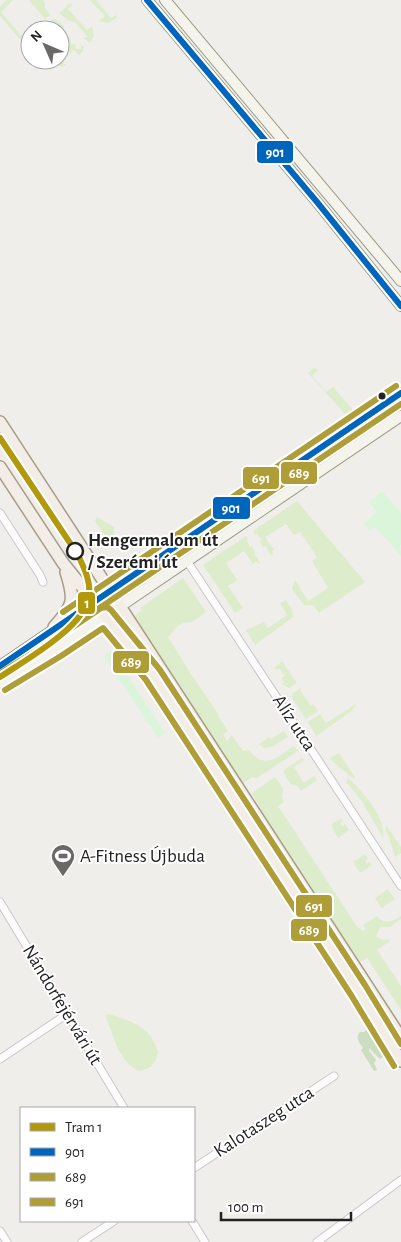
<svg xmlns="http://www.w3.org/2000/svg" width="401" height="1242" font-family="'Alegreya Sans',sans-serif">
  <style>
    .grass { fill: #ddeccb }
    .forest { fill: #cbdec1 }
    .park { fill: #daf5da }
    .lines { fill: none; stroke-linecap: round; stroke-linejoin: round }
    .street-casing { stroke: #c9c8c7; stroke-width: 9 }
    .secondary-casing { stroke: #999a82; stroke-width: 12 }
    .primary-casing { stroke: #a79c86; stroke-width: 14 }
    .street { stroke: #fdfcfc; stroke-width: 7 }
    .secondary { stroke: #f4f4ed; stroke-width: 10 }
    .primary { stroke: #f3ede7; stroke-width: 11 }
    .bus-1-casing { stroke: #fff; stroke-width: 10 }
    .bus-2-casing { stroke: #fff; stroke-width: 10 }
    .bus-3-casing { stroke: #fff; stroke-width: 10 }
    .bus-1 { stroke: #0065bd; stroke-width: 6 }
    .bus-2 { stroke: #af9e37; stroke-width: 6 }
    .bus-3 { stroke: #af9e37; stroke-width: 6 }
    .tram-1-casing { stroke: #fff; stroke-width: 10 }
    .tram-1 { stroke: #b2980c; stroke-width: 6 }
    .bus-dot { fill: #222; stroke: #fff; stroke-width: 2 }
    .stop-dot { fill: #fff; stroke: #222; stroke-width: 2.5 }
    .labels { text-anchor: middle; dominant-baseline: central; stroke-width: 4; stroke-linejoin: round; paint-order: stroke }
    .stop-label { font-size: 19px; font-weight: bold; fill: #222; stroke: #fff; text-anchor: start }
    .street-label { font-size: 19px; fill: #222; stroke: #fff }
    .poi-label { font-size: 19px; fill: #222; stroke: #fff; text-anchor: start }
    .line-badge { stroke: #fff; stroke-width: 2 }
    .badge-label { font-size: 14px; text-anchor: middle; font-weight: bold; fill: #fff }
  </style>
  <rect width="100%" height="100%" fill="#f0eeeb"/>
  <path class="grass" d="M7 0H13L1 12 30 46V51L0 16V6Z
    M29 0H43L45 3V8L50 15 45 19Z
    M90 0H96L111 18 116 15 117 18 108 23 99 21 105 16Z
    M69 4H73L68 9 87 30 92 26 94 36 90 43 83 38 88 37 75 22 69 21 59 13Z
    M54 18 64 26V36L70 37 71 44H75L76 49H81V45L84 47 83 51 79 55 74 50 62 61 66 65 61 67 57 64 73 49 60 59V53L68 46 60 36V30H55L48 23Z
    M314 368 318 370 312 376 326 392 333 387 353 410 346 415 308 373Z
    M353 431 356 434 327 453 315 467 241 517H237L235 515V512Z
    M0 433 26 471 22 474 0 441Z
    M297 501 365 582 319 613 313 605H304L292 589 295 580 308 601 328 588 312 561 317 557 300 532 294 535 286 524 265 537 274 550 272 551 273 554 271 556 266 546 263 547 260 542 262 540 257 534 255 535 253 531Z
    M97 517 114 527V546H112L95 521Z
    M217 523 222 525V530L131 593 128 589 132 586 179 553 192 541Z
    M246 536 248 539 247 541 250 547 252 546 255 552 254 553 260 563 259 564 256 562 253 564 244 551 226 563 237 580 228 586 243 608 235 613 203 565Z
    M183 578 206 612 192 622 183 623 178 626 168 637 191 674 219 715 218 716 228 731 223 734 227 741 232 735 243 751 249 750C265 771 277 757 294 746L298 751 257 778 252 777 241 785 133 617 142 610 140 608Z
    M286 600 292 609 293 617 255 645 246 630 264 622 268 628 287 615 280 603Z
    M47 639 51 645 0 679V670Z
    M282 661 297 683 289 688 282 684 284 682 281 678 286 675V674L283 675 280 668 276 670 274 668Z
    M301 688 302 689 300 690 311 706 313 704 318 711 306 719 292 698 293 693Z
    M356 704 353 710 316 736 308 722 320 714 326 723Z
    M284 731 288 737 272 747 264 748 259 744 269 737 271 739Z
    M339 753 356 779 351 777 331 760 330 758Z
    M302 758 304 760 294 767 304 783 314 776 317 780 301 791 298 786 290 784 284 773V770Z
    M275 777 283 788 282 797 284 802 278 806 358 928H360L363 931 366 929 363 925 377 916C385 926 393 921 401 916V919L390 927H380L376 937 384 940 388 939 390 941 377 950 401 986V1010L367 958 360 962 270 826 252 793Z
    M348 778C362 791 387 818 383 838L362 801 346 782Z
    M341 818 343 821 340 823 342 826 345 824 349 830 338 838 331 825Z
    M386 825 401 847V853L395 857 388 834 386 831Z
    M365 854 368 859 365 861 367 864 370 862 372 865 360 873 353 862Z
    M388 889 395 900H393L384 906V907L382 909 375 898Z
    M110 1014C132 1022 151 1026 158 1052 157 1063 150 1069 140 1071 119 1064 113 1034 105 1015Z"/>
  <path class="forest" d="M369 1027 381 1042V1050L386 1051 385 1056 380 1059 369 1048V1051L376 1060 374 1063 377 1070 374 1071 361 1050 363 1048C359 1042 355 1038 360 1032H364Z"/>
  <path class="park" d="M382 491 401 513V544L400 545 401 556 375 527 370 531 364 523 377 512 369 502Z
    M111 651 165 733 158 738 104 656Z"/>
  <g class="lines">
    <g class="street-casing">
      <path id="street" d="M0 513 40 575 43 582
        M187 561 401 886
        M0 902 124 1108
        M0 1059 67 1014
        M194 1168 334 1076
        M192 1221 205 1242
        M0 1231 7 1242
        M82 1242 114 1221
        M317 1242 401 1180"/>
    </g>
    <g class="secondary-casing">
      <path id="secondary" d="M147 0 317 202 401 306
        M165 0 401 281
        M0 666 401 393
        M0 683 94 624 401 416"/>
    </g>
    <g class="primary-casing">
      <path id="primary" d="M0 422 401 1038
        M0 467 63 563 153 675 358 990 401 1061
        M54 627C74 605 75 600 66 572"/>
    </g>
    <use href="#street" class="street"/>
    <use href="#secondary" class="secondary"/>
    <use href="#primary" class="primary"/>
    <g class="bus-1-casing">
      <path id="bus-1" d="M147 0 317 202 401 306
        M0 666 401 393"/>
    </g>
    <g class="bus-2-casing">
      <path id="bus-2" d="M73 626 401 404
        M5 690 61 656 103 628 146 680 351 995 394 1066"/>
    </g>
    <g class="bus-3-casing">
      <path id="bus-3" d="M63 612 396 386
        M0 673 51 642 101 608 107 607 111 610 160 670 365 985 401 1044"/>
    </g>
    <use href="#bus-1" class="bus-1"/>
    <use href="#bus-2" class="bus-2"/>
    <use href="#bus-3" class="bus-3"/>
    <g class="tram-1-casing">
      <path id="tram-1" d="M0 438 78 555C84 568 91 581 89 595 87 626 24 661 0 677"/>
    </g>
    <use href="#tram-1" class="tram-1"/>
  </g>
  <defs>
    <g id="stadium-pin" transform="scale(1.25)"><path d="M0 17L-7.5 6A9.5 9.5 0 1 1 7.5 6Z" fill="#6a6968" stroke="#fff"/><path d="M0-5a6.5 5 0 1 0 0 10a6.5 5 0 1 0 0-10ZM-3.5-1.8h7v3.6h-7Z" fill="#fff"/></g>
  </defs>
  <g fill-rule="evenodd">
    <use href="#stadium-pin" x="63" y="856"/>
  </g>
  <circle class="bus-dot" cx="382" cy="396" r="4.5"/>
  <circle class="stop-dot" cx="75" cy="551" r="8"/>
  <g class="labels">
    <g class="stop-label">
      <text x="88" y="540">Hengermalom út<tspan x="88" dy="22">/ Szerémi út</tspan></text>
    </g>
    <g class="street-label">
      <text transform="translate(294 723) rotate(57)">Alíz utca</text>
      <text transform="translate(62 1005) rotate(59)">Nándorfejérvári út</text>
      <text transform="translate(264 1122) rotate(-33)">Kalotaszeg utca</text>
    </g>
    <g class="poi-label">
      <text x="80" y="856">A-Fitness Újbuda</text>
    </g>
  </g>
  <g class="line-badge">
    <rect x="256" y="140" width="38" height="24" rx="5" fill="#0065bd"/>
    <rect x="280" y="461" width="38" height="24" rx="5" fill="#af9e37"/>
    <rect x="242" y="466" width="38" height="24" rx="5" fill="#af9e37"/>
    <rect x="212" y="496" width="39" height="24" rx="5" fill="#0065bd"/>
    <rect x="77" y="591" width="19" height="24" rx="5" fill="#b2980c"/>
    <rect x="112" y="650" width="38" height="24" rx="5" fill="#af9e37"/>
    <rect x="295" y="894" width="38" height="24" rx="5" fill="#af9e37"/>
    <rect x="290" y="918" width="38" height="24" rx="5" fill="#af9e37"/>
  </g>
  <g class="badge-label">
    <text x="275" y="157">901</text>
    <text x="299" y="478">689</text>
    <text x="261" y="483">691</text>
    <text x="231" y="513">901</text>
    <text x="87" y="608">1</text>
    <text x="131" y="667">689</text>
    <text x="314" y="911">691</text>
    <text x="309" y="935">689</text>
  </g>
  <rect x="20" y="1107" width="175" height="115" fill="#ffffff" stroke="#a7a7a7"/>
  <rect x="30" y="1123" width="25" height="8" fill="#b2980c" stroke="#a7a7a7"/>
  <text x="65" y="1132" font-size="15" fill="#222222">Tram 1</text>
  <rect x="30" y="1148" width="25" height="8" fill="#0065bd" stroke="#a7a7a7"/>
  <text x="65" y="1157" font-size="15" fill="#222222">901</text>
  <rect x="30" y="1173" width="25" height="8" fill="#af9e37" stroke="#a7a7a7"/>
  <text x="65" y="1182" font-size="15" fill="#222222">689</text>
  <rect x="30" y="1198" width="25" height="8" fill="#af9e37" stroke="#a7a7a7"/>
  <text x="65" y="1207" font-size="15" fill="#222222">691</text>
  <g transform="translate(45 45) rotate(315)"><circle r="24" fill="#ffffff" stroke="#a7a7a7"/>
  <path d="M0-4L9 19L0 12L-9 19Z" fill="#6a6968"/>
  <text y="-8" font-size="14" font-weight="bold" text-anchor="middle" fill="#222222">N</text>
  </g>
  <path d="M221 1212v8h130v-8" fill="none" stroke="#222222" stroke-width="2.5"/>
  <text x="228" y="1212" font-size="15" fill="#222222" stroke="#ffffff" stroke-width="4" paint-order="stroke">100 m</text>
</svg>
